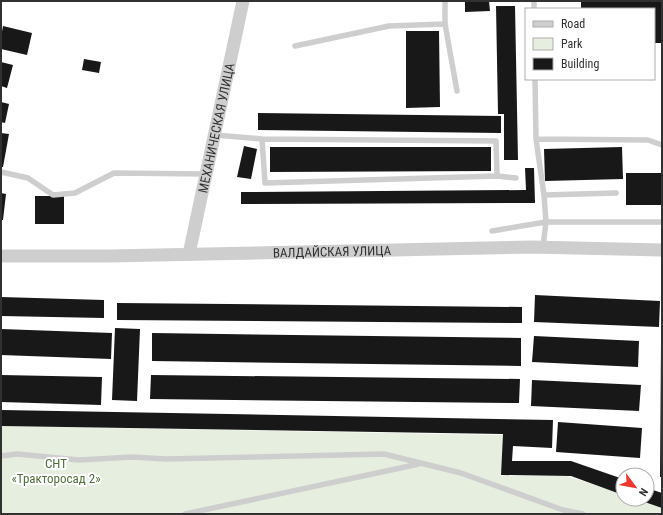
<svg xmlns="http://www.w3.org/2000/svg" width="663" height="515" font-family="'Roboto Condensed',sans-serif">
  <style>
    .green { fill: #e6efdf }
    .building { fill: #181818 }
    .lines { fill: none; stroke-linecap: round; stroke-linejoin: round }
    .service { stroke: #cecece; stroke-width: 5.5 }
    .tertiary { stroke: #cecece; stroke-width: 13 }
    .labels { text-anchor: middle; dominant-baseline: central; stroke-width: 4; stroke-linejoin: round; paint-order: stroke }
    .street-label { font-size: 13px; fill: #313131; stroke: #fff }
    .park-label { font-size: 13px; fill: #4e703b; stroke: #fff }
  </style>
  <rect width="100%" height="100%" fill="#fff"/>
  <path class="green" d="M1 426 503 435 501 476H567L623 494V499H637L662 507V514H1Z"/>
  <path class="building" d="M465 1H489L490 11 465 12Z
    M581 1H662V43H654V9H581Z
    M496 6H515L518 160H504V114H498Z
    M3 26 32 33 27 55 1 49V37Z
    M406 31H439L440 107 406 108Z
    M84 59 101 62 99 73 82 70Z
    M1 62 13 65 7 88 1 86Z
    M1 102 9 104 5 123 1 122Z
    M258 113 501 116V133L258 130Z
    M1 133 9 134 3 167H1Z
    M244 146 257 149 251 179 237 177Z
    M270 147H491V171L270 172Z
    M622 147 623 179 545 181 544 149Z
    M525 168H534L535 203 241 204V192L526 190Z
    M626 173H662V205H626Z
    M1 193 6 194 3 220H1Z
    M35 196H64V224H35Z
    M535 295 660 301 659 327 534 322Z
    M1 297 104 300V318L1 316Z
    M117 303 522 307V323L117 320Z
    M115 328 140 329 137 401 112 400Z
    M1 329 112 333 111 359 1 355Z
    M152 333 521 338V366L152 361Z
    M534 336 639 341 638 367 532 362Z
    M661 343H662V477H660Z
    M1 375 102 377 101 405 1 402Z
    M151 375 520 379 519 403 150 399Z
    M532 380 641 385 639 411 531 406Z
    M1 410 553 420 552 448 513 446 512 461H571L623 479V495L571 476 501 475 503 434 1 426Z
    M558 422 642 428 640 458 556 452Z
    M647 488 662 493V508L636 499H647Z"/>
  <g class="lines">
    <path class="service" d="M445 1V24L457 91
      M534 1V9
      M295 46 389 26 445 24
      M535 79 536 139 544 195 546 222 543 247
      M215 135 262 139 496 141 497 176 265 183 262 139
      M536 139 648 140 662 145
      M1 172 28 178 53 195 75 193 114 173 206 174
      M497 176 516 178
      M544 195 616 193
      M492 231 546 222H662
      M1 456 17 454 79 460 132 457 166 459 384 454 461 473 563 510 583 514
      M185 514 419 464"/>
    <g class="tertiary">
      <path id="s1" d="M189 254 243 1"/>
      <path id="s2" d="M1 256H110L532 247 662 250"/>
    </g>
  </g>
  <g class="labels">
    <g class="street-label">
      <text stroke="none"><textPath href="#s1" startOffset="129">МЕХАНИЧЕСКАЯ УЛИЦА</textPath></text>
      <text stroke="none"><textPath href="#s2" startOffset="331">ВАЛДАЙСКАЯ УЛИЦА</textPath></text>
    </g>
    <g class="park-label">
      <text x="56" y="463">СНТ<tspan x="56" dy="15">«Тракторосад 2»</tspan></text>
    </g>
  </g>
  <rect width="663" height="515" fill="none" stroke="#313131" stroke-width="4"/>
  <rect x="525" y="8" width="130" height="72" fill="#ffffff" stroke="#adadad"/>
  <rect x="533" y="21" width="20" height="6" fill="#cecece" stroke="#adadad"/>
  <text x="561" y="28" font-size="12" fill="#313131">Road</text>
  <rect x="533" y="38" width="20" height="12" fill="#e6efdf" stroke="#adadad"/>
  <text x="561" y="48" font-size="12" fill="#313131">Park</text>
  <rect x="533" y="58" width="20" height="12" fill="#181818" stroke="#adadad"/>
  <text x="561" y="68" font-size="12" fill="#313131">Building</text>
  <g transform="translate(635 487) rotate(122)"><circle r="19" fill="#ffffff" stroke="#adadad"/>
  <path d="M0-3L7 15L0 10L-7 15Z" fill="#ef362d"/>
  <text y="-6" font-size="11" font-weight="bold" text-anchor="middle" fill="#313131">N</text>
  </g>
</svg>
